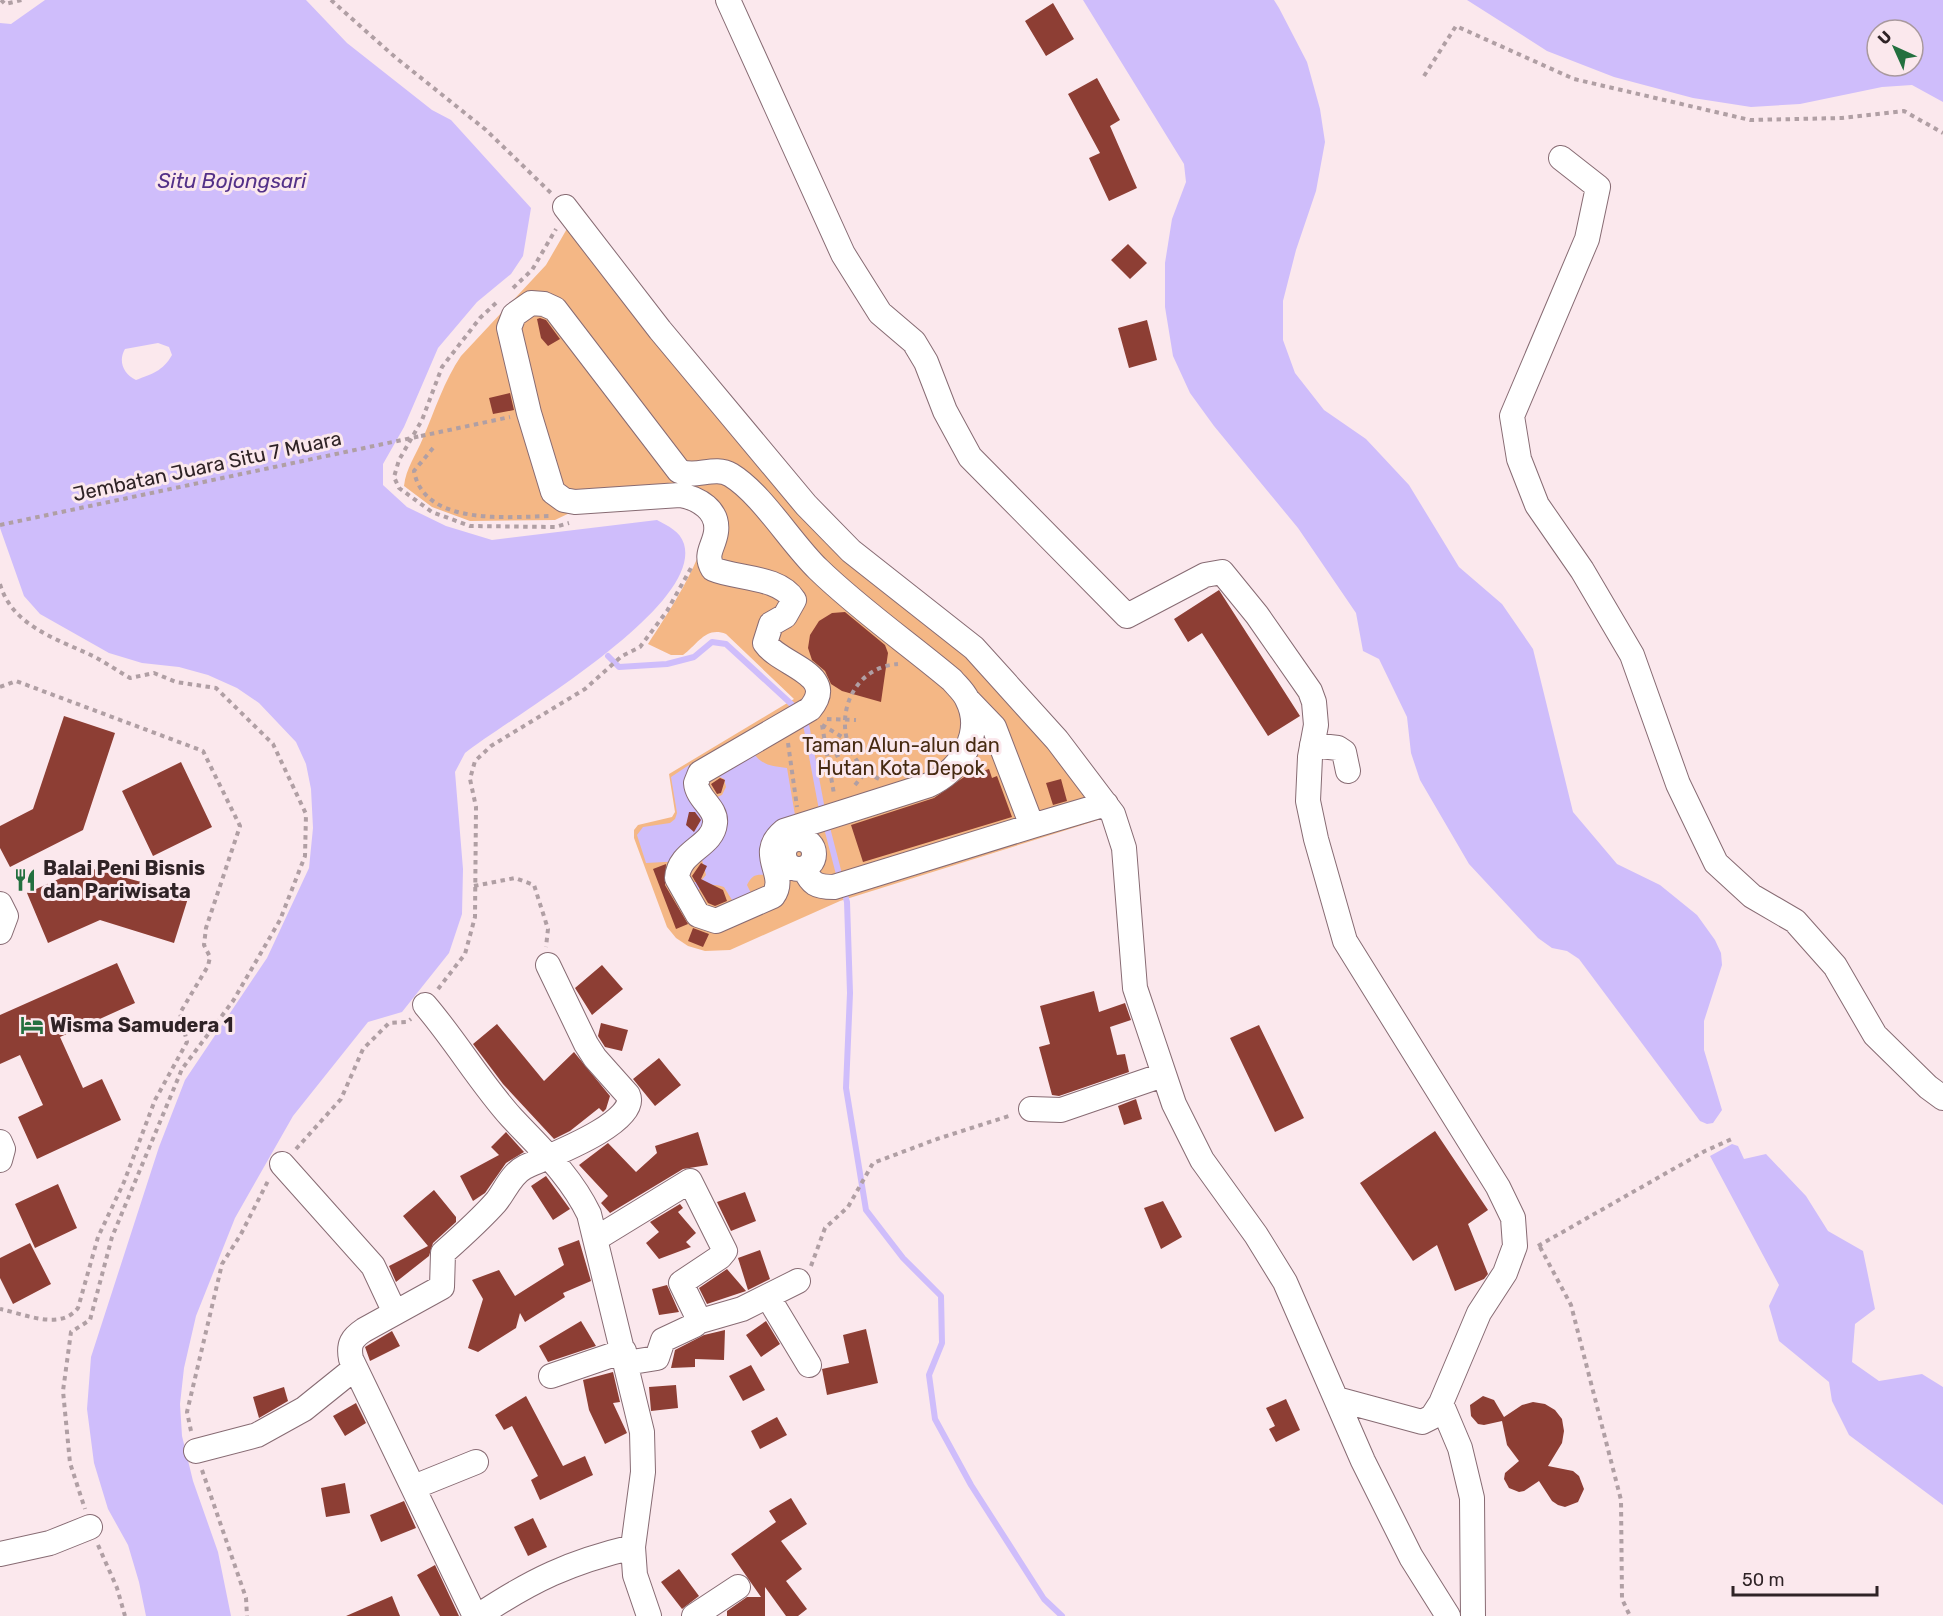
<svg xmlns="http://www.w3.org/2000/svg" width="1943" height="1616" font-family="Rubik,sans-serif">
  <style>
    .green { fill: #f4b785 }
    .water { fill: #cfbdfb; fill-rule: evenodd }
    .lines { fill: none; stroke-linecap: round; stroke-linejoin: round }
    .stream { stroke: #cfbdfb; stroke-width: 6 }
    .building { fill: #8d3e34 }
    .minor-casing { stroke: #876b73; stroke-width: 26 }
    .path { stroke: #b09fa4; stroke-width: 4; stroke-dasharray: 4.5 4.5; stroke-linecap: butt }
    .minor { stroke: #fff; stroke-width: 24 }
    .path-bridge { stroke: #b09fa4; stroke-width: 4; stroke-dasharray: 4.5 4.5; stroke-linecap: butt }
    .labels { text-anchor: middle; dominant-baseline: central; stroke-width: 6; stroke-linejoin: round; paint-order: stroke }
    .street-label { font-size: 20px; fill: #2f2326; stroke: #fbe8ed }
    .park-label { font-size: 20px; fill: #462a11; stroke: #fbe8ed }
    .poi-label { font-size: 20px; font-weight: bold; fill: #2f2326; stroke: #fbe8ed; text-anchor: start }
    .water-label { font-size: 21px; font-style: italic; fill: #533088; stroke: #fbe8ed }
  </style>
  <rect width="100%" height="100%" fill="#fbe8ed"/>
  <path class="green" d="M568 227 738 443 848 563 970 655 1108 817 840 901 730 950 705 951 688 946 676 938 667 927 634 838V830L638 825 672 817 675 812 669 774 794 699 726 634C706 626 698 644 683 655H671L648 644C672 607 696 571 708 528L696 506 578 509 555 520 470 521 432 507 404 486C406 468 416 455 423 438 435 410 444 381 461 356L546 265Z"/>
  <path class="water" d="M45 0H306L347 43 432 110 451 120 531 208 523 256 511 274 477 302 438 348 404 427 383 464V485L407 507 446 526 492 540 657 520C668 526 680 531 684 544 703 608 509 718 465 753L455 772 463 869 462 914 449 953 402 1012 368 1022 293 1116 235 1218 196 1316 184 1368 180 1404 182 1436 193 1481 218 1552 231 1616H146L139 1582 128 1545 108 1509 94 1463 87 1409 91 1357 159 1147 185 1080 267 958 309 868 313 828 311 789 306 764 296 742 259 703 237 688 208 675 179 667 142 663 109 653 40 614 24 596 0 528V23L11 24ZM158 343 169 347 172 355C163 371 152 374 136 380 123 374 118 361 125 349Z
    M1083 0H1274L1279 8 1307 62 1320 109 1325 142 1316 191 1296 250 1283 301V340L1295 373 1324 410 1366 439 1409 485 1459 567 1502 604 1533 649 1573 812 1617 864 1660 885 1697 915 1715 940 1721 953 1722 965 1704 1021V1050L1722 1110 1713 1123 1707 1124 1700 1121 1579 959 1567 951 1552 948 1538 938 1469 864 1420 780 1411 753 1407 717 1379 659 1363 651 1356 613 1298 528 1214 426 1190 393 1173 356 1165 307V263L1172 219 1186 182 1184 164Z
    M1467 0H1943V102L1912 85 1882 87 1800 104 1751 107 1693 98 1614 77 1547 51ZM1877 30H1913V66H1877Z
    M751 749C760 765 770 766 787 768L796 821 766 875C756 874 752 875 747 885L752 895 726 913 732 900 724 887C713 884 706 883 697 891L686 882H700L706 875 702 860 646 863 637 835 643 827 670 823 675 819 677 813 671 777 689 765 715 798 722 795 726 787 724 779 712 773Z
    M1732 1144 1738 1146 1744 1159 1766 1154 1806 1196 1828 1231 1863 1251 1875 1309 1855 1324 1852 1362 1879 1381 1922 1374 1943 1387V1505L1849 1435 1832 1401 1829 1382 1779 1341 1769 1306 1779 1285 1710 1156Z"/>
  <g class="lines">
    <path class="stream" d="M608 656 619 667 667 664 694 657 712 642 726 644 799 711
      M805 719 823 815
      M826 824 840 878
      M843 888 847 902 850 993 846 1088 866 1210 903 1258 941 1296 942 1343 929 1375 935 1419 971 1485 1044 1599 1062 1616"/>
  </g>
  <path class="building" d="M1053 3 1074 39 1046 56 1025 21Z
    M1097 78 1120 120 1110 126 1137 188 1109 201 1089 158 1100 153 1068 94Z
    M1128 244 1147 263 1130 279 1111 260Z
    M540 318 546 320 560 339 548 346 541 338 537 319Z
    M1147 320 1157 360 1129 368 1118 328Z
    M510 393 514 410 493 414 489 398Z
    M1219 590 1300 716 1268 736 1202 633 1188 642 1174 619Z
    M845 612 885 645 888 653 881 702 842 691 831 684 825 671 812 660 808 648 810 635 819 621 832 613Z
    M64 716 115 733 83 830 10 867 0 848V826L33 809Z
    M181 762 212 827 153 856 122 791Z
    M989 769 992 778 997 776 1012 817 863 862 851 825 934 798 964 777Z
    M720 778 725 780 721 793 717 794 711 784Z
    M1061 779 1067 801 1053 805 1046 783Z
    M689 812H695L701 820 694 832 686 825Z
    M701 863 707 866 701 879 723 890 727 901 715 906 708 903 692 876Z
    M666 864 665 885 688 924 676 929 653 869Z
    M86 867 189 895 174 943 100 920 48 943 27 893Z
    M693 928 709 934 703 947 688 941Z
    M117 963 135 1003 60 1037 83 1088 102 1079 121 1120 37 1159 18 1117 43 1105 20 1055 0 1064V1015Z
    M602 965 623 989 592 1015 575 988Z
    M1094 991 1099 1012 1125 1003 1131 1020 1110 1027 1117 1055 1125 1054 1129 1072 1059 1096 1052 1095 1039 1047 1050 1044 1040 1006Z
    M601 1023 628 1030 622 1051 605 1047 598 1036Z
    M497 1024 544 1081 574 1052 610 1096 606 1109 603 1112 599 1108 570 1131 554 1139 503 1084 473 1044Z
    M1259 1025 1304 1118 1275 1132 1230 1038Z
    M659 1058 681 1085 655 1106 633 1079Z
    M1136 1099 1142 1119 1124 1125 1118 1106Z
    M1435 1131 1488 1210 1468 1224 1488 1274 1484 1279 1455 1291 1437 1245 1413 1261 1360 1183Z
    M506 1132 524 1152 506 1163 485 1193 473 1201 460 1176 499 1155 491 1147Z
    M698 1132 708 1165 683 1169 610 1213 601 1203 608 1196 579 1165 608 1143 636 1172 657 1153 655 1146Z
    M546 1176 570 1209 553 1220 531 1186Z
    M58 1184 77 1228 35 1248 15 1204Z
    M434 1190 456 1217V1222L433 1243 429 1256 396 1282 389 1266 428 1246 403 1216Z
    M745 1192 756 1221 731 1231 717 1202Z
    M1163 1201 1182 1237 1161 1249 1144 1208Z
    M680 1204 683 1208 678 1212 696 1233 686 1242 691 1247 659 1259 646 1243 659 1232 650 1222Z
    M579 1240 591 1281 563 1293 565 1297 525 1322 520 1313 516 1328 478 1352 468 1348 483 1299 472 1280 499 1270 515 1296 564 1265 558 1248Z
    M30 1243 51 1284 13 1304 0 1278V1258Z
    M760 1250 770 1279 748 1290 738 1258Z
    M727 1269 746 1291 707 1304 699 1288Z
    M667 1285 679 1312 659 1315 652 1289Z
    M581 1321 596 1346 548 1362 539 1346Z
    M766 1321 780 1344 761 1357 746 1335Z
    M866 1329 878 1383 827 1395 822 1369 849 1363 843 1335Z
    M725 1330 724 1360 695 1359V1367L671 1368 675 1350 704 1335Z
    M392 1331 400 1346 370 1361 365 1347Z
    M751 1365 765 1390 743 1401 729 1376Z
    M613 1372 620 1402 613 1403 627 1433 605 1444 589 1410 583 1380Z
    M676 1385 678 1408 651 1411 649 1387Z
    M284 1387 288 1401 259 1418 253 1397Z
    M526 1396 563 1466 585 1456 593 1475 540 1500 531 1480 538 1476 512 1426 504 1430 495 1415Z
    M1483 1396 1494 1400 1504 1417 1522 1405 1533 1402 1545 1404 1555 1410 1562 1419 1564 1431 1562 1443 1548 1466 1573 1471 1579 1476 1584 1489 1578 1502 1565 1507 1558 1505 1552 1501 1539 1481 1524 1491 1519 1492 1509 1488 1504 1479 1505 1473 1519 1461 1507 1445 1502 1421 1484 1425 1478 1424 1471 1416 1470 1405Z
    M1286 1399 1300 1430 1276 1442 1269 1429 1275 1426 1266 1408Z
    M356 1403 366 1423 345 1436 333 1416Z
    M777 1417 787 1435 760 1449 751 1431Z
    M345 1483 350 1513 326 1517 321 1488Z
    M791 1498 807 1524 781 1541 802 1569 786 1581 807 1609 798 1616H786L765 1587V1616H727V1611L747 1597H761L731 1554 776 1522 769 1511Z
    M404 1501 416 1528 381 1542 370 1515Z
    M533 1518 547 1547 528 1556 514 1527Z
    M435 1565 459 1616H440L417 1575Z
    M679 1569 699 1596 682 1609 661 1582Z
    M392 1596 400 1616H346Z"/>
  <g class="lines">
    <g class="minor-casing">
      <path id="minor" d="M728 0 843 254 880 313 914 342 926 362 945 411 970 457 1127 616 1205 575 1222 572 1257 615 1310 691 1314 702 1316 725 1310 757 1308 801 1316 839 1345 941 1498 1187 1513 1218 1515 1246 1505 1273 1479 1313 1441 1403 1432 1417 1422 1422 1337 1399
        M1561 158 1598 187 1587 239 1512 416 1519 459 1537 505 1582 570 1632 655 1678 784 1716 863 1752 896 1795 921 1835 966 1875 1035 1928 1087 1943 1098
        M565 207 660 330 806 505 851 551 974 648 1057 740 1113 814 1124 848 1135 988 1174 1104 1202 1160 1256 1235 1285 1282 1363 1461 1411 1557 1448 1616
        M531 303 544 304 555 309 679 471C696 479 714 465 731 475 762 494 791 543 818 569 859 609 908 643 952 680 957 686 964 692 967 699 985 734 960 770 929 785L784 831C755 855 789 874 773 896L716 921 698 915 677 878C679 850 713 847 715 823 717 808 697 799 696 783L700 773 810 709C839 674 781 666 765 643L771 624 785 616 794 600C779 576 737 579 713 569 704 554 714 547 716 532 719 510 698 498 680 495L575 502 564 500 553 492 529 413 509 328 514 315Z
        M967 699 994 727 1032 826 1106 804
        M1312 745 1338 748 1344 752 1348 771
        M784 854a15 15 0 1 1 30 0a15 15 0 1 1-30 0Z
        M804 868C811 884 816 887 834 887L1032 826
        M0 904 6 916 0 932
        M425 1005C456 1041 481 1084 512 1118 541 1149 570 1175 589 1214L642 1432 643 1472 633 1547 635 1575 649 1616
        M1031 1109 1061 1110 1163 1075
        M0 1142 3 1149 0 1160
        M282 1164 373 1266 395 1313
        M597 1238 690 1181 725 1251 720 1257 681 1283 698 1318 695 1325 663 1340 657 1358 626 1363
        M768 1297 809 1365
        M697 1322 742 1309 798 1281
        M551 1376 624 1351
        M1441 1403 1460 1448 1472 1498 1473 1616
        M196 1451 257 1435 304 1409 355 1368
        M414 1487 476 1462
        M0 1554 50 1543 90 1527
        M475 1616 351 1359C348 1344 352 1338 364 1330L442 1287 443 1253C461 1237 480 1220 496 1202 505 1191 511 1174 525 1167 544 1158 640 1123 628 1095L595 1058 586 1044 548 965
        M478 1616C532 1580 570 1562 633 1547
        M694 1616 738 1587"/>
    </g>
    <path class="path" d="M1 0 5 4 22 0
      M331 0 395 57 486 130 551 193
      M1424 76 1456 26 1574 79 1750 120 1842 118 1904 111 1943 133
      M513 288 532 270 556 229
      M496 303 480 318 442 367 422 420 399 460 394 477 399 488 432 512 470 526 555 527 569 523
      M421 436 510 417
      M433 448 414 471C424 526 507 517 550 516
      M0 584C12 626 57 639 93 656 106 663 118 671 130 678L154 673 176 682 216 688 273 744 306 814 305 856 280 920 233 1001 182 1069 112 1237 90 1320 71 1332 63 1391 70 1463 85 1509
      M0 687 16 681 203 751 240 826 206 928 204 945 210 957 208 966 180 1013 187 1042 155 1100 124 1182 98 1237 78 1308C60 1331 25 1314 0 1309
      M827 719 856 720
      M822 725 834 794
      M822 725 844 738
      M788 743 797 807
      M827 760 849 750
      M879 779C825 752 838 668 898 664
      M855 785 866 772
      M474 886 515 878 534 885 548 929 546 947
      M438 989 465 954 475 917 476 807 470 779 475 761 491 746 585 689 622 656 640 647 667 611 691 568
      M296 1149 341 1099 363 1049 389 1023 407 1022 411 1019
      M1538 1246 1705 1151 1734 1138
      M1540 1247 1571 1305 1621 1500 1622 1599 1630 1616
      M811 1266 825 1228 848 1207 873 1163 937 1139 1012 1115
      M191 1431 187 1412 222 1264 241 1234 269 1179
      M202 1470 246 1598 247 1616
      M98 1545 117 1588 125 1616"/>
    <use href="#minor" class="minor"/>
    <path class="path-bridge" d="M0 525 421 436"/>
  </g>
  <defs>
    <g id="restaurant-bare" transform="scale(1.8)"><path d="M-5-6h1v4h1v-4h1v4h1v-4h1v5L-1.5 .5V6h-2V.5L-5-1ZM5-6V6H3V1.5H1.5Q1.5-4 5-6Z" fill="#23703f" stroke="#fbe8ed" stroke-width="2.5" paint-order="stroke"/></g>
    <g id="hotel-bare" transform="scale(1.8)"><path d="M-6-4.5h1.5V1H6V5H4.5V3h-9V5H-6ZM-4 0a1.8 1.8 0 1 1 3.6 0ZM.5 0V-2.5h3Q6-2.5 6 0Z" fill="#23703f" stroke="#fbe8ed" stroke-width="2.5" paint-order="stroke"/></g>
  </defs>
  <g fill-rule="evenodd">
    <use href="#restaurant-bare" x="25" y="880"/>
    <use href="#hotel-bare" x="32" y="1025"/>
  </g>
  <g class="labels">
    <g class="street-label">
      <text transform="translate(207 466) rotate(-12)">Jembatan Juara Situ 7 Muara</text>
    </g>
    <g class="park-label">
      <text x="901" y="745">Taman Alun-alun dan<tspan x="901" dy="23">Hutan Kota Depok</tspan></text>
    </g>
    <g class="poi-label">
      <text x="43" y="868">Balai Peni Bisnis<tspan x="43" dy="23">dan Pariwisata</tspan></text>
      <text x="50" y="1025">Wisma Samudera 1</text>
    </g>
    <g class="water-label">
      <text x="232" y="180">Situ Bojongsari</text>
    </g>
  </g>
  <g transform="translate(1895 48) rotate(315)"><circle r="28" fill="#fbe8ed" stroke="#a9999d" stroke-width="1.5"/>
  <path d="M0-4.5L10 22L0 15L-10 22Z" fill="#23703f"/>
  <text y="-9" font-size="16" font-weight="bold" text-anchor="middle" fill="#2f2326">U</text>
  </g>
  <path d="M1733 1586v9h144v-9" fill="none" stroke="#2f2326" stroke-width="3"/>
  <text x="1742" y="1586" font-size="18" fill="#2f2326" stroke="#fbe8ed" stroke-width="4.5" paint-order="stroke">50 m</text>
</svg>
